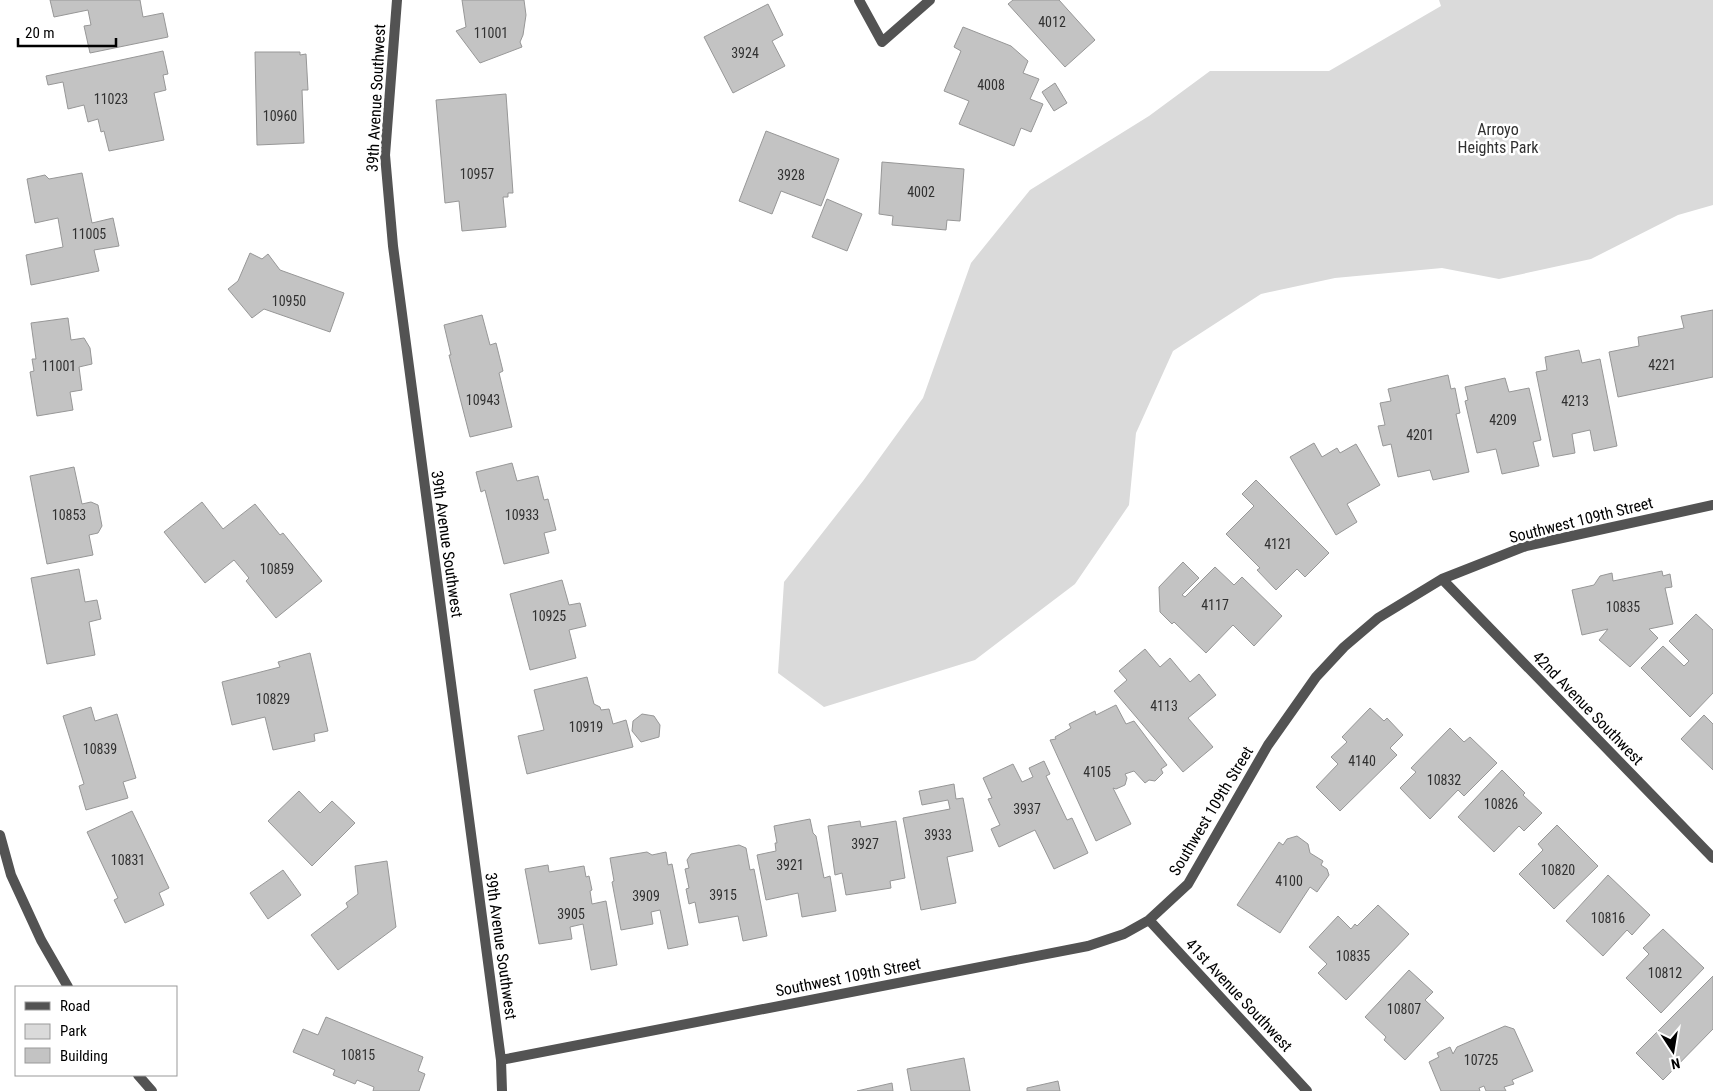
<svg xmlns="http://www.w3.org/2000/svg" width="1713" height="1091" font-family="'Roboto Condensed',sans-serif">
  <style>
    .green { fill: #dadada }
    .building { fill: #c3c3c3; stroke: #979797 }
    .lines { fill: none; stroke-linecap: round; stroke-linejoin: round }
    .minor { stroke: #535353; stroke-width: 10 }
    .tertiary { stroke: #535353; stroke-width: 10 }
    .labels { text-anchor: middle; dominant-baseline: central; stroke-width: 5; stroke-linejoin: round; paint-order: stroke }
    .number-label { font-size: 14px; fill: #313131 }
    .street-label { font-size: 16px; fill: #000; stroke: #fff }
    .park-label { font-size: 16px; fill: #313131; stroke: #fff }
  </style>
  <rect width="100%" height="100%" fill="#fff"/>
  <path class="green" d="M1439 0H1713V205L1678 215 1591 259 1499 279 1442 268 1335 278 1261 294 1173 351 1136 433 1129 505 1075 584 975 660 824 707 778 673 784 582 863 481 923 398 971 263 1030 190 1149 116 1210 71H1329L1441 6Z"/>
  <path class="building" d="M50 0H140L143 17 163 13 168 37 90 53 84 26 91 25 88 10 54 17Z
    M462 0H524L526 15 523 35 520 42 522 47 480 63 456 31 466 27Z
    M1013 0H1059L1095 40 1065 67 1008 4Z
    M768 4 783 35 772 41 785 66 733 93 704 37Z
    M963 27 1011 46 1028 61 1023 73 1039 79 1030 99 1043 104 1031 132 1021 128 1014 146 959 124 969 101 944 91 961 51 954 47Z
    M163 51 168 74 163 75 166 90 154 93 164 140 109 151 104 131 101 132 98 119 88 122 84 105 68 109 63 82 48 85 46 76Z
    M255 52H300V55L306 54 308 90H302L304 143 257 145Z
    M1055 83 1067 103 1054 111 1042 92Z
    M506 94 513 193H508V197H503L506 227 462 231 459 201 445 203 436 100Z
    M766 131 839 159 821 206 781 191 772 214 739 201Z
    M882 162 964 169 960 221 947 220 946 230 892 225 893 216 879 214Z
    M82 173 92 223 113 218 119 246 94 250 99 271 31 285 26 255 63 247 58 218 35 223 27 179 45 175 49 179Z
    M827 199 862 214 847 251 812 237Z
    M250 253 262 259 268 254 280 270 344 293 330 332 264 309 252 318 228 289 238 281Z
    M1713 310V377L1618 397 1609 352 1639 346 1638 337 1684 328 1681 316Z
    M482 315 490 345 496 343 503 371 499 373 512 427 470 437 449 355H451L444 325Z
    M68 318 71 340 84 338 90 348 92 364 79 367 82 390 70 392 73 410 37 416 30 372 34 371 32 359H36L31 323Z
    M1579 350 1582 363 1600 359 1617 446 1594 451 1590 430 1572 434 1575 453 1553 457 1536 372 1547 370 1545 357Z
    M1448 375 1451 389 1455 388 1460 413 1456 414 1469 472 1433 480 1430 470 1398 477 1391 444 1383 446 1378 426 1385 425 1380 403 1391 401 1388 389Z
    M1505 378 1509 392 1529 388 1541 440 1533 442 1539 466 1502 474 1496 449 1477 453 1465 401 1468 400 1465 387Z
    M1314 443 1322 457 1337 448 1340 453 1356 444 1380 485 1347 504 1357 522 1336 535 1290 457Z
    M512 463 517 481 538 476 544 500 548 499 556 530 544 533 549 553 504 564 485 490 481 492 476 472Z
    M74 467 82 504 91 502 98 505 102 526 98 533 89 535 93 555 47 564 30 476Z
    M1256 480 1329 553 1305 577 1297 569 1276 590 1257 570 1260 568 1226 534 1254 506 1242 494Z
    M202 502 223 529 255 504 280 535 283 533 322 581 276 618 246 581 249 578 234 560 205 583 164 532Z
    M1183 562 1199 578 1182 595 1185 597 1215 567 1234 585 1242 577 1282 616 1254 646 1233 625 1206 653 1174 622 1172 624 1160 612 1159 587Z
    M79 569 85 602 97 600 101 619 89 622 95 655 47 664 31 578Z
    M1662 571 1663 576 1670 574 1672 587 1665 588 1673 624 1649 629 1658 638 1630 667 1599 640 1608 629 1582 635 1572 590 1594 585 1600 576 1612 573 1613 581Z
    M562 580 569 605 580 603 586 626 569 630 576 658 530 670 510 594Z
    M1696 614 1713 630V693L1690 717 1641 668 1663 646 1684 666 1689 661 1669 641Z
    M1145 649 1160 667 1170 658 1190 682 1199 674 1216 695 1188 718 1213 747 1183 772 1114 691 1127 680 1119 671Z
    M310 653 328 731 314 734 315 741 273 750 265 717 232 725 222 682 280 667 278 662Z
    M587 677 594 704 600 707 601 710 609 709 613 724 626 720 633 747 527 774 518 736 544 730 534 690Z
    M1116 705 1126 724 1134 721 1167 765 1161 769 1163 773 1155 781 1149 780 1145 783 1134 771 1125 774 1127 778 1125 785 1116 789 1113 788 1131 824 1096 841 1050 740 1056 739 1055 737 1071 728 1069 724 1095 711 1096 715Z
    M91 707 95 721 117 714 136 778 123 782 128 798 86 810 79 786 84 784 63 716Z
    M1370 708 1384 721 1387 718 1403 735 1390 748 1397 755 1340 811 1316 787 1338 764 1331 757 1347 742 1342 737Z
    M642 714 654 716 660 725 659 737 641 742 632 731 633 721Z
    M1704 715 1713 724V770L1681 739Z
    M1450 728 1464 742 1470 737 1497 763 1464 796 1458 790 1430 819 1400 788 1416 772 1411 768Z
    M1044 761 1050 774 1046 776 1067 820 1072 818 1088 853 1054 869 1035 830 999 847 991 829 1000 825 988 799 992 798 983 778 1013 764 1022 782 1033 777 1029 768Z
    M1502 770 1525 793 1523 795 1542 813 1524 831 1519 826 1494 852 1458 817Z
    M954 784 956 799 963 798 973 851 947 857 956 903 921 910 903 818 950 809 948 800 922 805 919 791Z
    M299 791 320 813 332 801 355 823 312 866 268 821Z
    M132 811 169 888 159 893 164 905 125 923 114 900 118 898 87 832Z
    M810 819 813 833 816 836 824 878 830 876 836 911 802 917 798 893 766 900 757 855 776 851 775 843H777L774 826Z
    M860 821 861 827 896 821 905 878 890 881 891 888 846 895 842 873 835 875 828 826Z
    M1557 825 1598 866 1554 909 1519 874 1543 850 1538 844Z
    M1297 836 1308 844 1310 853 1323 861 1321 865 1327 869 1329 875 1317 892 1310 887 1280 933 1237 905 1279 842 1283 845 1287 839Z
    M739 845 746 848 750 870 754 869 767 936 743 941 738 916 699 923 695 902 689 904 686 889 689 888 685 869 689 868 687 860 691 854Z
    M647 852 652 855 666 852 668 865 672 864 688 945 668 949 660 910 651 912 653 924 621 930 612 882 614 881 610 858Z
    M387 861 396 927 338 970 311 935 348 907 346 903 358 894 355 866Z
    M548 865 549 872 584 866 586 877 589 876 592 890 590 891 592 904 606 901 617 965 591 970 583 924 570 927 572 939 539 944 525 869Z
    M283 870 301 895 268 919 250 893Z
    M1608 875 1650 915 1632 935 1627 930 1603 956 1566 921Z
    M1378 905 1409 934 1346 1000 1318 973 1327 964 1309 947 1338 916 1351 929 1355 924 1357 926Z
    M1663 929 1704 968 1661 1013 1626 978 1649 954 1643 948Z
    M1409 970 1433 992 1425 1000 1444 1018 1405 1060 1384 1040 1386 1037 1365 1017Z
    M1713 976V1029L1663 1080 1636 1053Z
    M326 1017 423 1057 418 1071 425 1074 419 1091H373L374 1087 357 1080 355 1084 333 1075 335 1070 293 1052 303 1029 318 1035Z
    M1505 1026 1514 1029 1533 1071 1512 1080 1514 1084 1504 1087 1506 1091H1486L1484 1086 1479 1088 1480 1091H1441L1429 1062 1439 1057 1437 1053 1450 1047 1453 1054 1457 1047Z
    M964 1058 970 1091H911L907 1069Z
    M1058 1081 1060 1091H1027V1088Z
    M892 1083 893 1091H857Z"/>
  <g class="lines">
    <path class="minor" d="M397 0 385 155 393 246 501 1060 502 1091
      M859 0 882 42 930 0
      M1442 579 1713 858
      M1149 920 1307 1091
      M501 1060 1088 946 1124 934 1149 920 1188 884 1268 745 1316 677 1344 647 1378 618 1442 579 1526 546 1713 505"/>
    <path class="tertiary" d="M0 835 11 875 41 940 68 987
      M138 1075 152 1091"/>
  </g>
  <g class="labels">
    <g class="number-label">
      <text x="1052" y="22">4012</text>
      <text x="491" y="33">11001</text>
      <text x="745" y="53">3924</text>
      <text x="991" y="85">4008</text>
      <text x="111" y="99">11023</text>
      <text x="280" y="116">10960</text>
      <text x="477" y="174">10957</text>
      <text x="791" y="175">3928</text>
      <text x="921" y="192">4002</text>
      <text x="89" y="234">11005</text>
      <text x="289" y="301">10950</text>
      <text x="1662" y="365">4221</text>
      <text x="59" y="366">11001</text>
      <text x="483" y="400">10943</text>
      <text x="1575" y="401">4213</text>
      <text x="1503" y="420">4209</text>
      <text x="1420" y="435">4201</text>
      <text x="69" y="515">10853</text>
      <text x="522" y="515">10933</text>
      <text x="1278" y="544">4121</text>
      <text x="277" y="569">10859</text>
      <text x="1215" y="605">4117</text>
      <text x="1623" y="607">10835</text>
      <text x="549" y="616">10925</text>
      <text x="273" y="699">10829</text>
      <text x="1164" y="706">4113</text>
      <text x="586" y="727">10919</text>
      <text x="100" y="749">10839</text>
      <text x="1362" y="761">4140</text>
      <text x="1097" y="772">4105</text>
      <text x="1444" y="780">10832</text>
      <text x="1501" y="804">10826</text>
      <text x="1027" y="809">3937</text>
      <text x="938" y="835">3933</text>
      <text x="865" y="844">3927</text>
      <text x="128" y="860">10831</text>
      <text x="790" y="865">3921</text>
      <text x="1558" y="870">10820</text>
      <text x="1289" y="881">4100</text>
      <text x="723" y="895">3915</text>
      <text x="646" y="896">3909</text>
      <text x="571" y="914">3905</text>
      <text x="1608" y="918">10816</text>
      <text x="1353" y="956">10835</text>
      <text x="1665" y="973">10812</text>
      <text x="1404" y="1009">10807</text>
      <text x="358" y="1055">10815</text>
      <text x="1481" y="1060">10725</text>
    </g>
    <g class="street-label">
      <text transform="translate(376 98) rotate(-87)">39th Avenue Southwest</text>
      <text transform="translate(1581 520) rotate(-14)">Southwest 109th Street</text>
      <text transform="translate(447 544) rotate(82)">39th Avenue Southwest</text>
      <text transform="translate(1588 708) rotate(46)">42nd Avenue Southwest</text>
      <text transform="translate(1211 811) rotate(-59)">Southwest 109th Street</text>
      <text transform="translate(501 946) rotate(82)">39th Avenue Southwest</text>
      <text transform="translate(848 977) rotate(-11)">Southwest 109th Street</text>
      <text transform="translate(1239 995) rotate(47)">41st Avenue Southwest</text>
    </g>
    <g class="park-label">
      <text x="1498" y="129">Arroyo<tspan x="1498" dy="18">Heights Park</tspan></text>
    </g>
  </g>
  <rect x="15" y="986" width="162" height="90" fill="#ffffff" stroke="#999999"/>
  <rect x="25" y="1002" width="25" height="8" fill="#535353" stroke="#999999"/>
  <text x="60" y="1011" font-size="15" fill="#000000">Road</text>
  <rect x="25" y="1024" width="25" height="15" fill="#dadada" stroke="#999999"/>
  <text x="60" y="1036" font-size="15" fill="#000000">Park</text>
  <rect x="25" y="1048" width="25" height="15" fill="#c3c3c3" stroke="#999999"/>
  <text x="60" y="1061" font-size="15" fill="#000000">Building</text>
  <g transform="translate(1673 1051) rotate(168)" stroke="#ffffff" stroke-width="4" paint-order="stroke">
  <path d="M0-4L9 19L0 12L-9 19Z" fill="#000000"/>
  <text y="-8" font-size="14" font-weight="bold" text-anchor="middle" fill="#000000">N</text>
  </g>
  <path d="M18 38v8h98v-8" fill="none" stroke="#000000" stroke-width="2.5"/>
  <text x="25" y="38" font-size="15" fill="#000000" stroke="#ffffff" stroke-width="4" paint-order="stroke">20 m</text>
</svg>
